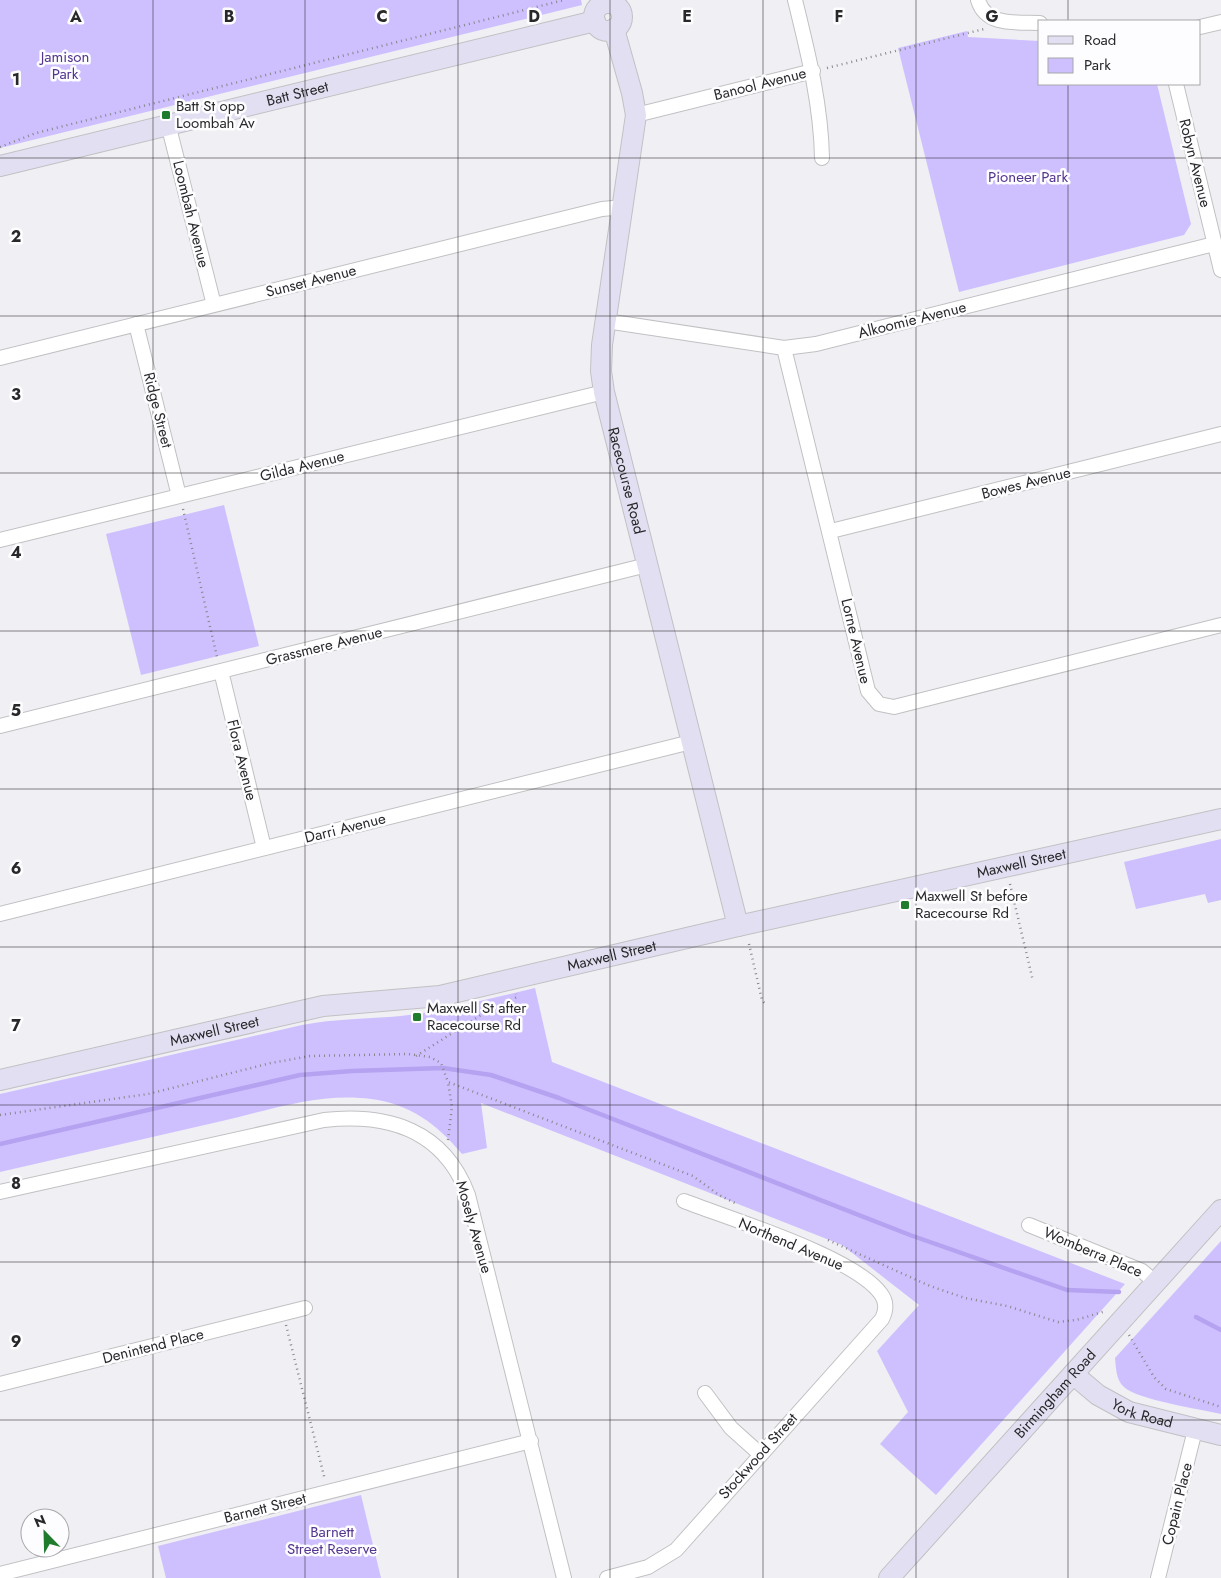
<svg xmlns="http://www.w3.org/2000/svg" width="1221" height="1578" font-family="Jost,sans-serif">
  <style>
    .green { fill: #cec0ff }
    .lines { fill: none; stroke-linecap: round; stroke-linejoin: round }
    .stream { stroke: #b5a2f0; stroke-width: 4.5 }
    .street-casing { stroke: #c1c1c4; stroke-width: 16 }
    .secondary-casing { stroke: #c1c1c4; stroke-width: 22 }
    .path { stroke: #88878a; stroke-width: 2.5; stroke-dasharray: 1 4; stroke-linecap: butt }
    .street { stroke: #fff; stroke-width: 14 }
    .secondary { stroke: #e3dff2; stroke-width: 20 }
    .grid { fill: none; stroke: #282729; stroke-width: 1; stroke-opacity: 0.55 }
    .poi-dot { fill: #207c2c; stroke: #fdfdff; stroke-width: 2 }
    .labels { text-anchor: middle; dominant-baseline: central; stroke-width: 5; stroke-linejoin: round; paint-order: stroke }
    .park-label { font-size: 15px; fill: #53358f; stroke: #fdfdff }
    .street-label { font-size: 15px; fill: #282729; stroke: #fdfdff }
    .poi-label { font-size: 15px; fill: #282729; stroke: #fdfdff; text-anchor: start }
    .grid-label { font-size: 16px; text-anchor: middle; font-weight: bold; fill: #282729; stroke: #fdfdff; stroke-width: 5; stroke-linejoin: round; paint-order: stroke }
  </style>
  <rect width="100%" height="100%" fill="#f0eff3"/>
  <path class="green" d="M0 0H581L582 5 0 148Z
    M967 31 968 37 1040 41V84H1157L1191 224 1184 235 959 292 898 48Z
    M224 505 259 646 141 675 106 534Z
    M1221 839V900L1208 903 1205 894 1136 909 1124 862Z
    M535 988 552 1062 1125 1284 936 1495 880 1444 908 1412 877 1351 919 1305 842 1245 481 1103 487 1148 462 1154C437 1124 410 1104 371 1099 322 1092 269 1110 222 1121 148 1138 74 1155 0 1172V1094L302 1025C342 1017 383 1020 423 1013 461 1006 498 997 535 988Z
    M1221 1241V1414C1200 1409 1138 1400 1124 1387 1116 1380 1116 1368 1115 1358Z
    M361 1495 381 1578H166L158 1546Z"/>
  <g class="lines">
    <path class="stream" d="M0 1144 300 1075 352 1071 443 1068 491 1075 559 1098 910 1235 1067 1290 1119 1292
      M1196 1317 1221 1330"/>
    <g class="street-casing">
      <path id="street" d="M795 0C808 53 821 104 822 158
        M978 0C986 27 1017 22 1040 23
        M1200 27 1221 22
        M1176 84 1221 270
        M636 115 813 71
        M168 124 214 305
        M606 321 784 348 816 344 1214 244
        M136 324 179 496
        M784 348 868 691 879 704 894 707 1221 625
        M0 358 602 209 624 207
        M831 531 1221 434
        M0 540 604 392
        M221 671 264 848
        M0 726 647 565
        M0 914 691 742
        M0 1192 324 1120C388 1113 444 1130 468 1195L564 1578
        M1029 1225 1142 1271 1155 1282
        M0 1384 305 1308
        M705 1393 731 1428 760 1454
        M0 1574 531 1441
        M607 1578 648 1567 676 1550 882 1319C886 1311 887 1302 881 1294 855 1257 730 1219 684 1201
        M1158 1578 1195 1430"/>
    </g>
    <g class="secondary-casing">
      <g id="secondary">
        <circle cx="608" cy="17" r="14"/>
        <path id="s1" d="M614 29 632 93 636 115 602 345 601 371 604 392 738 926"/>
        <path id="s2" d="M0 166 595 21"/>
        <path id="s3" d="M0 1080 323 1006 440 996 738 926 1221 819"/>
        <path id="s4" d="M1073 1374 1098 1395 1129 1412 1221 1435"/>
        <path id="s5" d="M889 1578 1221 1210"/>
      </g>
    </g>
    <path class="path" d="M827 68 984 29
      M0 147 36 133 564 0
      M183 509 217 657
      M1010 884 1033 981
      M749 944 762 1000 766 1005
      M416 1056 481 1015 517 997 516 994
      M0 1115 148 1094 271 1063 310 1056 408 1054 430 1057 441 1063 448 1082 693 1176 719 1195 737 1204
      M448 1140 452 1107 448 1082
      M828 1240 930 1286 965 1298 1007 1306 1058 1322 1076 1320 1106 1311
      M286 1325 325 1480
      M1129 1335 1154 1377 1166 1389 1221 1407"/>
    <use href="#street" class="street"/>
    <use href="#secondary" class="secondary"/>
  </g>
  <path class="grid" d="M153 0V1578M305 0V1578M458 0V1578M610 0V1578M763 0V1578M916 0V1578M1068 0V21M1068 84V1578M0 158H1221M0 316H1221M0 473H1221M0 631H1221M0 789H1221M0 947H1221M0 1105H1221M0 1262H1221M0 1420H1221"/>
  <g class="poi-dot">
    <rect x="161" y="110" width="10" height="10" rx="2.5"/>
    <rect x="900" y="900" width="10" height="10" rx="2.5"/>
    <rect x="412" y="1012" width="10" height="10" rx="2.5"/>
  </g>
  <g class="labels">
    <g class="park-label">
      <text x="65" y="57">Jamison<tspan x="65" dy="17">Park</tspan></text>
      <text x="1028" y="177">Pioneer Park</text>
      <text x="332" y="1532">Barnett<tspan x="332" dy="17">Street Reserve</tspan></text>
    </g>
    <g class="street-label">
      <text transform="translate(760 84) rotate(-14)">Banool Avenue</text>
      <text stroke="none"><textPath href="#s2" startOffset="306">Batt Street</textPath></text>
      <text transform="translate(1195 163) rotate(76)">Robyn Avenue</text>
      <text transform="translate(191 214) rotate(76)">Loombah Avenue</text>
      <text transform="translate(311 281) rotate(-14)">Sunset Avenue</text>
      <text transform="translate(912 320) rotate(-14)">Alkoomie Avenue</text>
      <text transform="translate(158 410) rotate(76)">Ridge Street</text>
      <text transform="translate(302 466) rotate(-14)">Gilda Avenue</text>
      <text stroke="none"><textPath href="#s1" startOffset="460">Racecourse Road</textPath></text>
      <text transform="translate(1026 483) rotate(-14)">Bowes Avenue</text>
      <text transform="translate(856 641) rotate(77)">Lorne Avenue</text>
      <text transform="translate(324 646) rotate(-14)">Grassmere Avenue</text>
      <text transform="translate(242 760) rotate(76)">Flora Avenue</text>
      <text transform="translate(345 828) rotate(-14)">Darri Avenue</text>
      <text stroke="none"><textPath href="#s3" startOffset="1045">Maxwell Street</textPath></text>
      <text stroke="none"><textPath href="#s3" startOffset="625">Maxwell Street</textPath></text>
      <text stroke="none"><textPath href="#s3" startOffset="220">Maxwell Street</textPath></text>
      <text transform="translate(474 1227) rotate(74)">Mosely Avenue</text>
      <text transform="translate(791 1244) rotate(23)">Northend Avenue</text>
      <text transform="translate(1093 1252) rotate(23)">Womberra Place</text>
      <text transform="translate(153 1346) rotate(-14)">Denintend Place</text>
      <text stroke="none"><textPath href="#s5" startOffset="248">Birmingham Road</textPath></text>
      <text stroke="none"><textPath href="#s4" startOffset="81">York Road</textPath></text>
      <text transform="translate(758 1456) rotate(-48)">Stockwood Street</text>
      <text transform="translate(1177 1504) rotate(-76)">Copain Place</text>
      <text transform="translate(265 1508) rotate(-14)">Barnett Street</text>
    </g>
    <g class="poi-label">
      <text x="176" y="106">Batt St opp<tspan x="176" dy="17">Loombah Av</tspan></text>
      <text x="915" y="896">Maxwell St before<tspan x="915" dy="17">Racecourse Rd</tspan></text>
      <text x="427" y="1008">Maxwell St after<tspan x="427" dy="17">Racecourse Rd</tspan></text>
    </g>
  </g>
  <g class="grid-label">
    <text x="76" y="22">A</text>
    <text x="229" y="22">B</text>
    <text x="382" y="22">C</text>
    <text x="534" y="22">D</text>
    <text x="687" y="22">E</text>
    <text x="839" y="22">F</text>
    <text x="992" y="22">G</text>
    <text x="16" y="85">1</text>
    <text x="16" y="242">2</text>
    <text x="16" y="400">3</text>
    <text x="16" y="558">4</text>
    <text x="16" y="716">5</text>
    <text x="16" y="874">6</text>
    <text x="16" y="1031">7</text>
    <text x="16" y="1189">8</text>
    <text x="16" y="1347">9</text>
  </g>
  <rect x="1038" y="20" width="162" height="65" fill="#fdfdff" stroke="#a8a7a9"/>
  <rect x="1048" y="36" width="25" height="8" fill="#e3dff2" stroke="#a8a7a9"/>
  <text x="1084" y="45" font-size="15" fill="#282729">Road</text>
  <rect x="1048" y="58" width="25" height="15" fill="#cec0ff" stroke="#a8a7a9"/>
  <text x="1084" y="70" font-size="15" fill="#282729">Park</text>
  <g transform="translate(45 1533) rotate(337)"><circle r="24" fill="#fdfdff" stroke="#a8a7a9"/>
  <path d="M0-4L9 19L0 12L-9 19Z" fill="#207c2c"/>
  <text y="-8" font-size="14" font-weight="bold" text-anchor="middle" fill="#282729">N</text>
  </g>
</svg>
